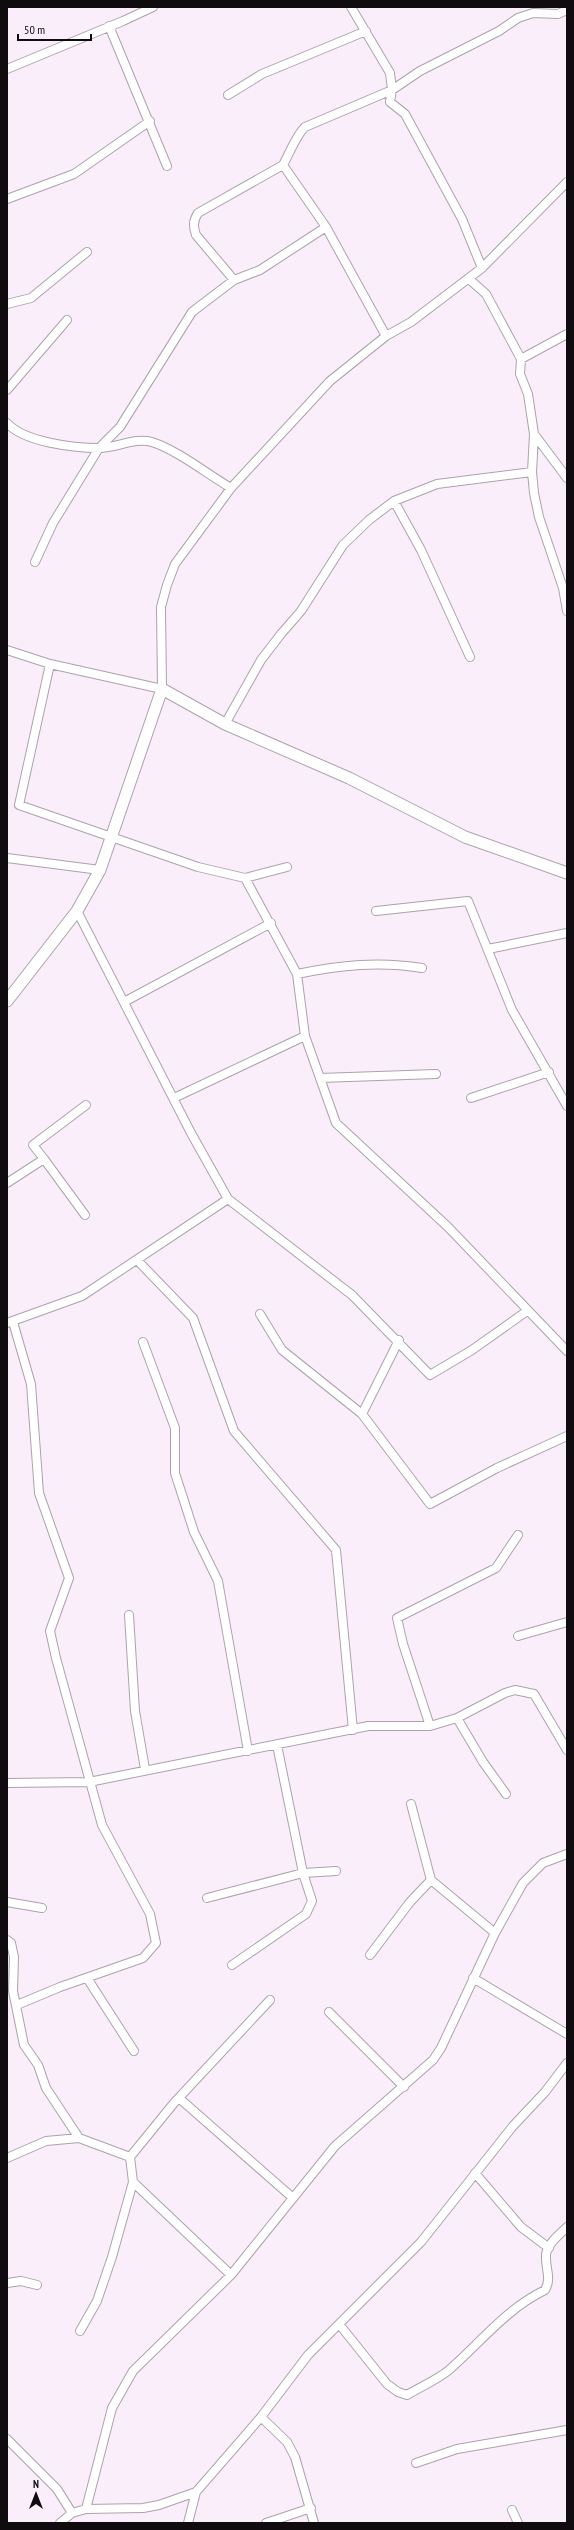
<svg xmlns="http://www.w3.org/2000/svg" width="574" height="2530" font-family="'PT Sans Narrow',sans-serif">
  <style>
    .lines { fill: none; stroke-linecap: round; stroke-linejoin: round }
    .minor-casing { stroke: #aca2ad; stroke-width: 10 }
    .tertiary-casing { stroke: #aca2ad; stroke-width: 13 }
    .minor { stroke: #fff; stroke-width: 8 }
    .tertiary { stroke: #fff; stroke-width: 11 }
  </style>
  <rect width="100%" height="100%" fill="#f9eefa"/>
  <g class="lines">
    <g class="minor-casing">
      <path id="minor" d="M351 7 390 73 392 90 390 102 405 114 462 219 482 268
        M109 26 167 166
        M7 69 123 21 153 7
        M228 95 262 74 366 31
        M7 199 74 174 150 121
        M469 279 486 294 521 359 520 374 528 394 534 434 532 472 534 493 539 517 563 588 567 611
        M234 280 196 235C193 226 193 221 198 213L283 165
        M7 304 31 298 87 252
        M386 336 326 227 283 165C289 154 297 134 305 127L392 90 420 71 499 31 518 18 533 13 558 14 567 10
        M521 359 567 334
        M7 390 67 320
        M7 423C24 442 73 448 99 448 117 448 134 437 152 442 179 451 207 474 231 488
        M534 434 567 478
        M394 501 421 550 470 657
        M35 562 53 523 99 448 120 427 192 312 234 280 260 270 326 227
        M7 650 50 664 162 689 161 607 167 585 175 564 231 488 330 381 386 336 411 322 482 268 567 182
        M50 664 19 805 198 867 245 878 287 867
        M225 724 261 660 281 634 301 611 343 545 369 520 394 501 437 484 532 472
        M7 858 100 870
        M245 878 297 974 305 1036 336 1123 448 1227 567 1351
        M77 911 191 1133 228 1199 352 1295 430 1375 472 1350 527 1311
        M376 911 468 901 512 1010 567 1106
        M488 949 567 933
        M297 974C341 965 379 961 422 968
        M124 1002 271 923
        M320 1078 436 1074
        M174 1098 305 1036
        M471 1098 549 1072
        M44 1159 85 1215
        M7 1183 44 1159 33 1145 86 1105
        M138 1261 193 1318 234 1431 336 1550 353 1730
        M260 1314 282 1350 362 1414 430 1504 497 1468 567 1436
        M13 1322 31 1384 39 1493 69 1578 50 1631 56 1658 102 1825 150 1914 156 1943 143 1958 60 1987 17 2005
        M7 1323 82 1296 228 1199
        M143 1342 175 1428V1473L194 1532 218 1581 248 1751
        M362 1414 399 1340
        M129 1615 135 1711 145 1769
        M518 1636 567 1622
        M457 1718 483 1762 506 1794
        M430 1726 403 1644 397 1618 496 1568 518 1535
        M7 1783 89 1782 368 1726H430L457 1718 505 1693 515 1690 534 1694 567 1750
        M411 1804 431 1880 495 1933
        M207 1898 303 1873 336 1871
        M7 1902 42 1908
        M7 1940 11 1943 14 1957 13 1991 24 2045 38 2065 46 2088 79 2138
        M370 1955 410 1902 431 1880
        M232 1965 306 1914 312 1901 303 1873 277 1745
        M87 1978 134 2051
        M473 1978 567 2034
        M329 2012 404 2087
        M179 2098 293 2198
        M130 2157 174 2103 270 2000
        M7 2158 46 2141 79 2138 130 2157 133 2182 112 2257 97 2301 80 2331
        M475 2173 521 2227 549 2248
        M133 2182 231 2275
        M7 2283 21 2281 37 2285
        M339 2324 387 2384 398 2392 407 2395C420 2387 437 2380 449 2370 481 2342 506 2309 545 2290 552 2278 545 2268 546 2255 547 2244 559 2235 567 2227
        M261 2417 287 2442 295 2457 314 2523
        M7 2439 57 2489 72 2513
        M416 2463 457 2449 567 2430
        M86 2509 143 2508 159 2505 196 2492 261 2417 308 2355 421 2242 513 2126 545 2092 567 2063
        M512 2510 518 2523
        M60 2523 72 2513 86 2509 112 2408 133 2371 231 2275 335 2146 433 2060 441 2048 495 1933 523 1883 543 1863 567 1854
        M188 2523 196 2492
        M266 2523 311 2508"/>
    </g>
    <g class="tertiary-casing">
      <path id="tertiary" d="M7 1001 77 911 100 870 162 689 225 724 349 778 465 837 567 873"/>
    </g>
    <use href="#minor" class="minor"/>
    <use href="#tertiary" class="tertiary"/>
  </g>
  <rect width="574" height="2530" fill="none" stroke="#0f0b0f" stroke-width="16"/>
  <g transform="translate(36 2494)" stroke="#f9eefa" stroke-width="3" paint-order="stroke">
  <path d="M0-3L7 15L0 10L-7 15Z" fill="#0f0b0f"/>
  <text y="-6" font-size="11" font-weight="bold" text-anchor="middle" fill="#0f0b0f">N</text>
  </g>
  <path d="M18 34v6h73v-6" fill="none" stroke="#0f0b0f" stroke-width="2"/>
  <text x="24" y="34" font-size="12" fill="#0f0b0f" stroke="#f9eefa" stroke-width="3" paint-order="stroke">50 m</text>
</svg>
